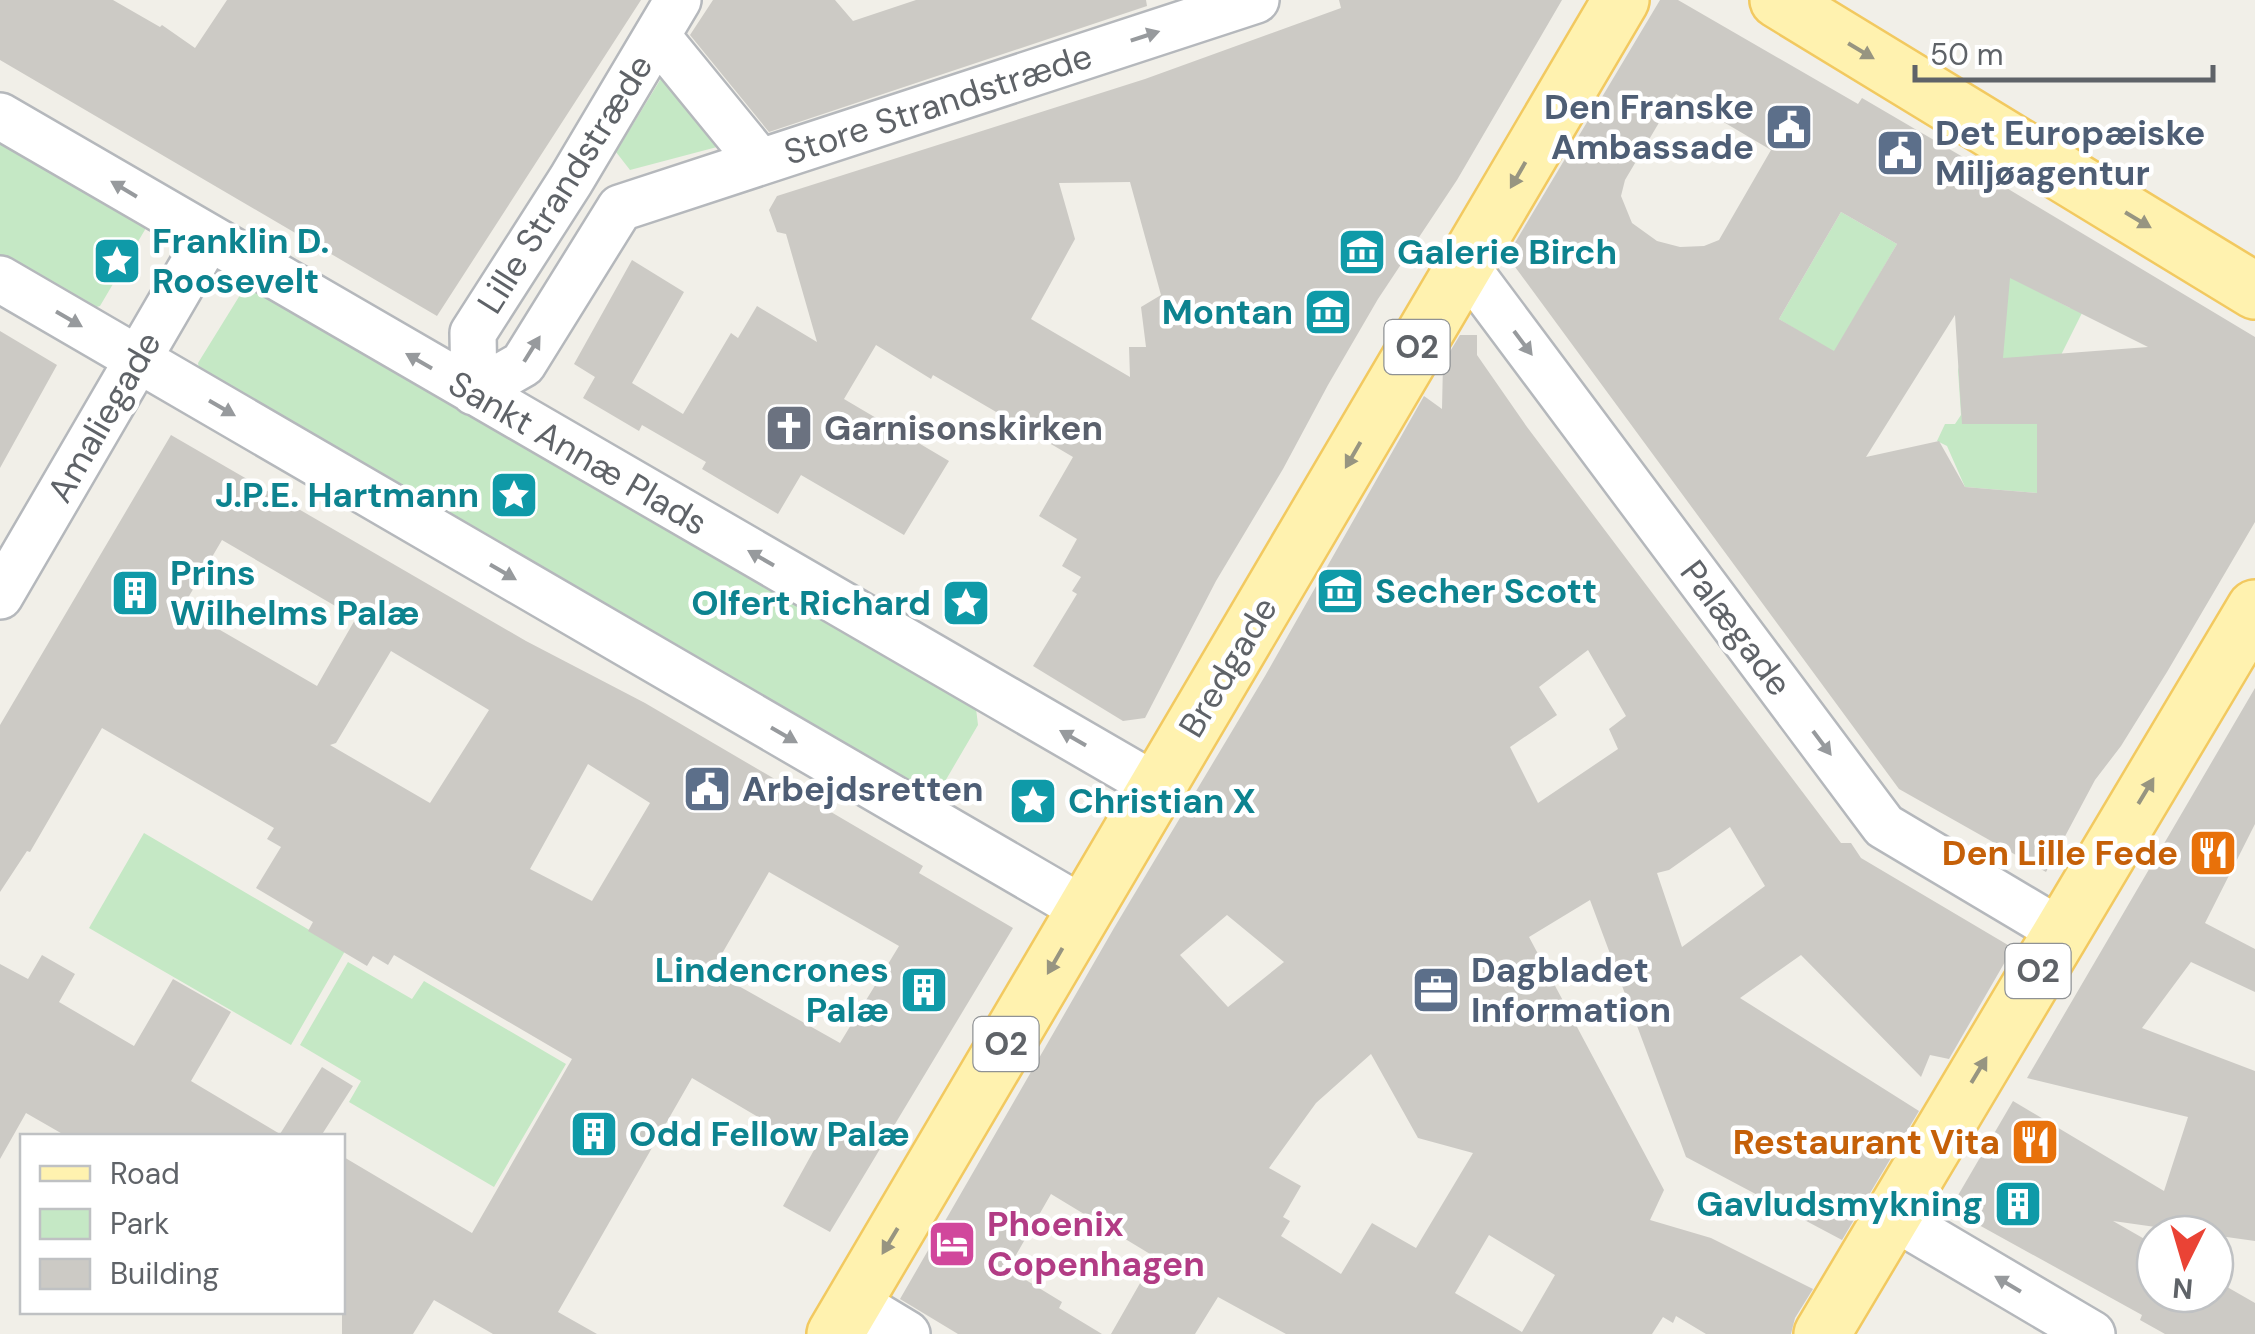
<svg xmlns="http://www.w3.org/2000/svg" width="2255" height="1334" font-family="'DM Sans',sans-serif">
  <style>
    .green { fill: #c5e8c5 }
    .building { fill: #cccac5; fill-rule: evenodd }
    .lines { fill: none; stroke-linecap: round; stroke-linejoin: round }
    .street-casing { stroke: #b5b8bc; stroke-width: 50 }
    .primary-casing { stroke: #f2c960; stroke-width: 60 }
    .street { stroke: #fff; stroke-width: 45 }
    .primary { stroke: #fff2af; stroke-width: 55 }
    .oneway { fill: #979a9d }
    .oneway2 { fill: #979581 }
    .labels { text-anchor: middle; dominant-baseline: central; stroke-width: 9; stroke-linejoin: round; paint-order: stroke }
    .shield { fill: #fff; stroke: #8f9295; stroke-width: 2.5 }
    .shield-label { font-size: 32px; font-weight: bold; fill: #5f6368 }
    .street-label { font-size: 35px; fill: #5f6368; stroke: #fff }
    .service-label { font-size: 35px; font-weight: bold; fill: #4e5e75; stroke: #fff; text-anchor: start }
    .culture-label { font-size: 35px; font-weight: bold; fill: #0d838f; stroke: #fff; text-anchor: start }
    .worship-label { font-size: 35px; font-weight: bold; fill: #5b616d; stroke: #fff; text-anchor: start }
    .food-label { font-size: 35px; font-weight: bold; fill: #c56008; stroke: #fff; text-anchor: end }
    .hotel-label { font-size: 35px; font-weight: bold; fill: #b23c85; stroke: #fff; text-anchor: start }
  </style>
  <rect width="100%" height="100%" fill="#f1efe8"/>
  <path class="green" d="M665 72 717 147 630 170 616 152Z
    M0 130 140 211 146 228 100 306 82 311 0 262Z
    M1841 212 1897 244 1834 353 1779 319Z
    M1977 259 2070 308 2087 303 2062 353 2037 420V493L1965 487 1947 446 1937 441 1945 424H1955L1961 415 1958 370 1966 341Z
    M261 283 975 700 978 725 937 795 921 796 201 379 198 363 245 287Z
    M144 833 345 951 291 1045 89 928Z
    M348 962 412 999 424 981 566 1064 494 1187 349 1102 361 1081 300 1045Z"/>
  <path class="building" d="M0 0H113L160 27 162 25 195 48 227 0H641L437 316 0 60Z
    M713 0H835L853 21 916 0H1146L1147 6 769 132 690 35Z
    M1339 0H1562L1457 180 1378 299 1328 385 1283 469 1216 581 1145 718 1123 721 1033 666 1077 594 1072 591 1081 577 1062 566 1077 539 1039 516 1073 457 933 375 931 379 876 345 844 399 949 461 904 535 801 475 778 514 702 469 706 462 642 425 639 431 583 398 595 377 574 364 632 260 684 292 632 383 683 414 731 333 738 338 757 306 817 342 786 234 777 232 769 210 777 196 1145 79 1341 8ZM1130 182 1161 295 1141 307 1146 347H1129L1130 377 1031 319 1075 239 1059 183Z
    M1660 0H1678L1858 104 1862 98 1992 174 1990 178 2255 337V522L2167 672 2121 746 2095 780 2046 872 1899 789 1507 256ZM1676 94 1771 150 1719 240 1704 246 1680 247 1657 241 1632 223 1621 196 1625 180ZM1841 212 1897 244 1834 351 1779 319ZM2010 278 2148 347 2003 358ZM1955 315 1962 424H2037V493L1965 487 1939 441 1866 457Z
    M0 331 57 365 0 468Z
    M1460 335H1477V355L1527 427 1841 843H1851L1861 858 2013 948 1949 1059 1930 1055 1921 1077 1801 955 1740 998 1919 1111 1842 1240 1686 1157 1590 900 1529 937 1664 1190 1650 1220 1711 1238 1813 1289 1795 1318 1791 1334H1706L1676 1316 1673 1323 1663 1317 1652 1334H1286L1218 1297 1195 1334H1111L1155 1257 1051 1194 1008 1269 1062 1302 1059 1308 1102 1334H958L900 1299 1114 928 1265 676 1424 396 1442 409 1443 363ZM1588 650 1626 716 1609 729 1618 749 1538 803 1510 747 1557 715 1539 687ZM1730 827 1765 886 1682 947 1657 873 1669 870ZM1227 915 1284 962 1228 1007 1180 955ZM1371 1054 1418 1138 1473 1153 1416 1248 1372 1223 1341 1274 1281 1236 1290 1221 1283 1217 1301 1186 1269 1168 1316 1103ZM1489 1235 1555 1275 1522 1332 1455 1293Z
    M171 435 526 641 645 703 923 866 919 873 1013 928 830 1232 783 1206 814 1150 692 1078 558 1312 597 1334H493L434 1300 413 1334H342V1156L472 1233 572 1059 394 955 388 965 373 956 367 966 308 931 313 922 256 888 281 847 267 839 274 828 102 728 30 852 27 851 0 892V725ZM222 540 356 618 317 686 182 608ZM391 651 489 710 430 803 330 745 336 743ZM588 764 650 803 592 901 530 869ZM769 872 899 946 840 1043 712 971Z
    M2255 688V824L2205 923 2255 949V992L2191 962 2142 1028 2255 1071V1241L2113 1221 2155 1245V1294H2215V1280L2255 1303V1334H2165L2140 1320 2142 1315 1950 1209 2013 1101 2164 1191 2188 1117 2027 1078Z
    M42 955 75 974 59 1002 134 1046 173 979 231 1012 191 1081 280 1134 322 1067 353 1086 321 1136H66L26 1113 0 1159V964L28 979Z"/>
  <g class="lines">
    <g class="street-casing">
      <path id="street" d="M678 0 571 180 473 333 474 392 523 364 620 208 1256 0
        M657 36 760 162
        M0 116 1157 787
        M1465 265 1884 826 2062 932
        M0 279 1085 910
        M0 596 208 239
        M1892 1216 2092 1334
        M854 1302 907 1334"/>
    </g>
    <g class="primary-casing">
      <path id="primary" d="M1778 0 2255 291
        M835 1334 1621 0
        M1822 1334 2255 608"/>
    </g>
    <use href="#street" class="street"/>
    <use href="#primary" class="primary"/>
  </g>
  <defs><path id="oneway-solid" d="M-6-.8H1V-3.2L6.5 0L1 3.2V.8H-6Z" transform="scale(2.5)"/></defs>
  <g class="oneway">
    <use href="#oneway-solid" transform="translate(1145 36) rotate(-18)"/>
    <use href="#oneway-solid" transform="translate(124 189) rotate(-149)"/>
    <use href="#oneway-solid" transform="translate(69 319) rotate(30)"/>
    <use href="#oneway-solid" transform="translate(1523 343) rotate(53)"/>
    <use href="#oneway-solid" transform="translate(532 349) rotate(-58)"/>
    <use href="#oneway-solid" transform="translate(419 361) rotate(-150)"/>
    <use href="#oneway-solid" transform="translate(222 408) rotate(30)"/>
    <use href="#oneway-solid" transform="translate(761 558) rotate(-150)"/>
    <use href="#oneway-solid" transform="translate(503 572) rotate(30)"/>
    <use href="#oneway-solid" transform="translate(784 735) rotate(30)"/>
    <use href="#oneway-solid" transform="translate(1073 738) rotate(-150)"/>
    <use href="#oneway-solid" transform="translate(1822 743) rotate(53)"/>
    <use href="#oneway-solid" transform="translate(2008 1284) rotate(-149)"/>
  </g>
  <g class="oneway2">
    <use href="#oneway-solid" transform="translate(1861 51) rotate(31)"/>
    <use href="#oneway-solid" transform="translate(1518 175) rotate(120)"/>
    <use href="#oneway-solid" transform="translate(2138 220) rotate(31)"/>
    <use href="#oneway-solid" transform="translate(1353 455) rotate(120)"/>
    <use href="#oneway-solid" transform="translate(2146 791) rotate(-59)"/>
    <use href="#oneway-solid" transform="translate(1055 961) rotate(120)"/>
    <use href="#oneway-solid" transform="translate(1979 1070) rotate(-59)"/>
    <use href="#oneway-solid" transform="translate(890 1241) rotate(121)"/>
  </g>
  <defs>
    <g id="civic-square" transform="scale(2.5)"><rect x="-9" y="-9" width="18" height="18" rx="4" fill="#5c6f8a" stroke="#fff"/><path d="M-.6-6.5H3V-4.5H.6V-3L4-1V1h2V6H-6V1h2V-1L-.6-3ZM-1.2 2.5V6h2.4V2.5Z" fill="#fff"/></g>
    <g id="museum-square" transform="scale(2.5)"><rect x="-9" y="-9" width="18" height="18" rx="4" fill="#0f9aa8" stroke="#fff"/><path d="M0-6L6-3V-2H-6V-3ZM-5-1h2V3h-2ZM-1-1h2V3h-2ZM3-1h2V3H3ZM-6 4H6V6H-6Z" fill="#fff"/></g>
    <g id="sight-square" transform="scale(2.5)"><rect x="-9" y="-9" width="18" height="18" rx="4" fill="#0f9aa8" stroke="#fff"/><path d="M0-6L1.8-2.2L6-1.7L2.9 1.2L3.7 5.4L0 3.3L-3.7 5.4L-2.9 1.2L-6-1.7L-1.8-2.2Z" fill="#fff"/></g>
    <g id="church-square" transform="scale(2.5)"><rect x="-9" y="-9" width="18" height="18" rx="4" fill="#6b7280" stroke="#fff"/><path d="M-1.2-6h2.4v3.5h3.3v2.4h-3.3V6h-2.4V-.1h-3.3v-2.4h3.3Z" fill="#fff"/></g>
    <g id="building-square" transform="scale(2.5)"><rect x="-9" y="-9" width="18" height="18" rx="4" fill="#0f9aa8" stroke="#fff"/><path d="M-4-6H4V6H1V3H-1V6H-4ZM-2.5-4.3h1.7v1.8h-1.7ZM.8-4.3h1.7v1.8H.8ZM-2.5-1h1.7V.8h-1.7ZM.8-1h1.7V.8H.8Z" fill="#fff"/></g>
    <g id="restaurant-square" transform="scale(2.5)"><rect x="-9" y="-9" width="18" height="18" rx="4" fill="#e8710a" stroke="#fff"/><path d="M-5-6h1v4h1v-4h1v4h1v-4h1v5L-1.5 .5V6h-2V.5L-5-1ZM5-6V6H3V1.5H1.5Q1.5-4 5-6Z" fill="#fff"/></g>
    <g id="office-square" transform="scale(2.5)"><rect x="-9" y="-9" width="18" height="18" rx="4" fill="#5c6f8a" stroke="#fff"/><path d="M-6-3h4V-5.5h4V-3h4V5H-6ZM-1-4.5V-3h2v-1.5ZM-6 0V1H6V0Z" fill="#fff"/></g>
    <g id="hotel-square" transform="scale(2.5)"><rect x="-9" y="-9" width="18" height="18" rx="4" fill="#d1479c" stroke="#fff"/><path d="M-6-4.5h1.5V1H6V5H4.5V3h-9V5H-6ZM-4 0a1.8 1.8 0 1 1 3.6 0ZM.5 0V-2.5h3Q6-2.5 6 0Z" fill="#fff"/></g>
  </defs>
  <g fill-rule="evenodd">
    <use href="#civic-square" x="1789" y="127"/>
    <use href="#civic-square" x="1900" y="153"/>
    <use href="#museum-square" x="1362" y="252"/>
    <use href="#sight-square" x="117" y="261"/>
    <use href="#museum-square" x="1328" y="312"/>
    <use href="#church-square" x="789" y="428"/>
    <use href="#sight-square" x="514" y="495"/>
    <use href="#museum-square" x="1340" y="591"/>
    <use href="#building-square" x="135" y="593"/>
    <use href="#sight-square" x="966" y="603"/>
    <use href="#civic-square" x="707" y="789"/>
    <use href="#sight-square" x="1033" y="801"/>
    <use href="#restaurant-square" x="2213" y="853"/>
    <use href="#building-square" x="924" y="990"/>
    <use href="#office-square" x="1436" y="990"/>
    <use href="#building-square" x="594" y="1134"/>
    <use href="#restaurant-square" x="2035" y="1142"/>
    <use href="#building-square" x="2018" y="1204"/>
    <use href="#hotel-square" x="952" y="1244"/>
  </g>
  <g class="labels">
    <g class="shield">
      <rect x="1384.5" y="320" width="65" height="54" rx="8"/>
      <rect x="2005.5" y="944" width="65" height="54" rx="8"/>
      <rect x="973.5" y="1017" width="65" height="54" rx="8"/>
    </g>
    <g class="shield-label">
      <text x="1417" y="347">O2</text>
      <text x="2038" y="971">O2</text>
      <text x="1006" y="1044">O2</text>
    </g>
    <g class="street-label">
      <text transform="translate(938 104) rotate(-18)">Store Strandstræde</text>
      <text transform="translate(565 184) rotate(-58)">Lille Strandstræde</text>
      <text transform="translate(104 417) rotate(-60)">Amaliegade</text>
      <text transform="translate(578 453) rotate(30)">Sankt Annæ Plads</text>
      <text transform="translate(1736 628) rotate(53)">Palægade</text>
      <text transform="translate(1228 667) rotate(-59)">Bredgade</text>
    </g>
    <g class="service-label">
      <text x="1754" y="107" text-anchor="end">Den Franske<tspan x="1754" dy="40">Ambassade</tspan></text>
      <text x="1935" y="133">Det Europæiske<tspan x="1935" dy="40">Miljøagentur</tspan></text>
      <text x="742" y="789">Arbejdsretten</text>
      <text x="1471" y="970">Dagbladet<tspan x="1471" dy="40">Information</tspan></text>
    </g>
    <g class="culture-label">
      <text x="152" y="241">Franklin D.<tspan x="152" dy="40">Roosevelt</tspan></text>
      <text x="1397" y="252">Galerie Birch</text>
      <text x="1293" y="312" text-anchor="end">Montan</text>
      <text x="479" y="495" text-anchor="end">J.P.E. Hartmann</text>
      <text x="170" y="573">Prins<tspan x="170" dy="40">Wilhelms Palæ</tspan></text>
      <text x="1375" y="591">Secher Scott</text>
      <text x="931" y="603" text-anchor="end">Olfert Richard</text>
      <text x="1068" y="801">Christian X</text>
      <text x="889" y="970" text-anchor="end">Lindencrones<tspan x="889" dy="40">Palæ</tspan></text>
      <text x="629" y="1134">Odd Fellow Palæ</text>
      <text x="1983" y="1204" text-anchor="end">Gavludsmykning</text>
    </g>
    <g class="worship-label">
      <text x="824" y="428">Garnisonskirken</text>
    </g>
    <g class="food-label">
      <text x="2178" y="853">Den Lille Fede</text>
      <text x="2000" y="1142">Restaurant Vita</text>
    </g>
    <g class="hotel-label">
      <text x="987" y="1224">Phoenix<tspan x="987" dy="40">Copenhagen</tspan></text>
    </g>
  </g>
  <rect x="20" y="1134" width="325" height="180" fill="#ffffff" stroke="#bfc1c3" stroke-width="2.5"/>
  <rect x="40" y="1166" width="50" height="15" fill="#fff2af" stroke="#bfc1c3" stroke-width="2.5"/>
  <text x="110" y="1184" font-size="30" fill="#5f6368">Road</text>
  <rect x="40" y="1209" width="50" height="30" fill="#c5e8c5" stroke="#bfc1c3" stroke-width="2.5"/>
  <text x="110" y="1234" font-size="30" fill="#5f6368">Park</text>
  <rect x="40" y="1259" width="50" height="30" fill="#cccac5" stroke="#bfc1c3" stroke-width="2.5"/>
  <text x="110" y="1284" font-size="30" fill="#5f6368">Building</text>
  <g transform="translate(2185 1264) rotate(185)"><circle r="48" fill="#ffffff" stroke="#bfc1c3" stroke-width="2.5"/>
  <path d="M0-8L18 38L0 25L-18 38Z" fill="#ea4335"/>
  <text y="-15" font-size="28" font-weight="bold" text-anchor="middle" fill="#5f6368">N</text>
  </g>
  <path d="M1915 65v15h298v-15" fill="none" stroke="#5f6368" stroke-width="5"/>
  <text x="1930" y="65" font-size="30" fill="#5f6368" stroke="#ffffff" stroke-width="8" paint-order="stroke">50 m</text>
</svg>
